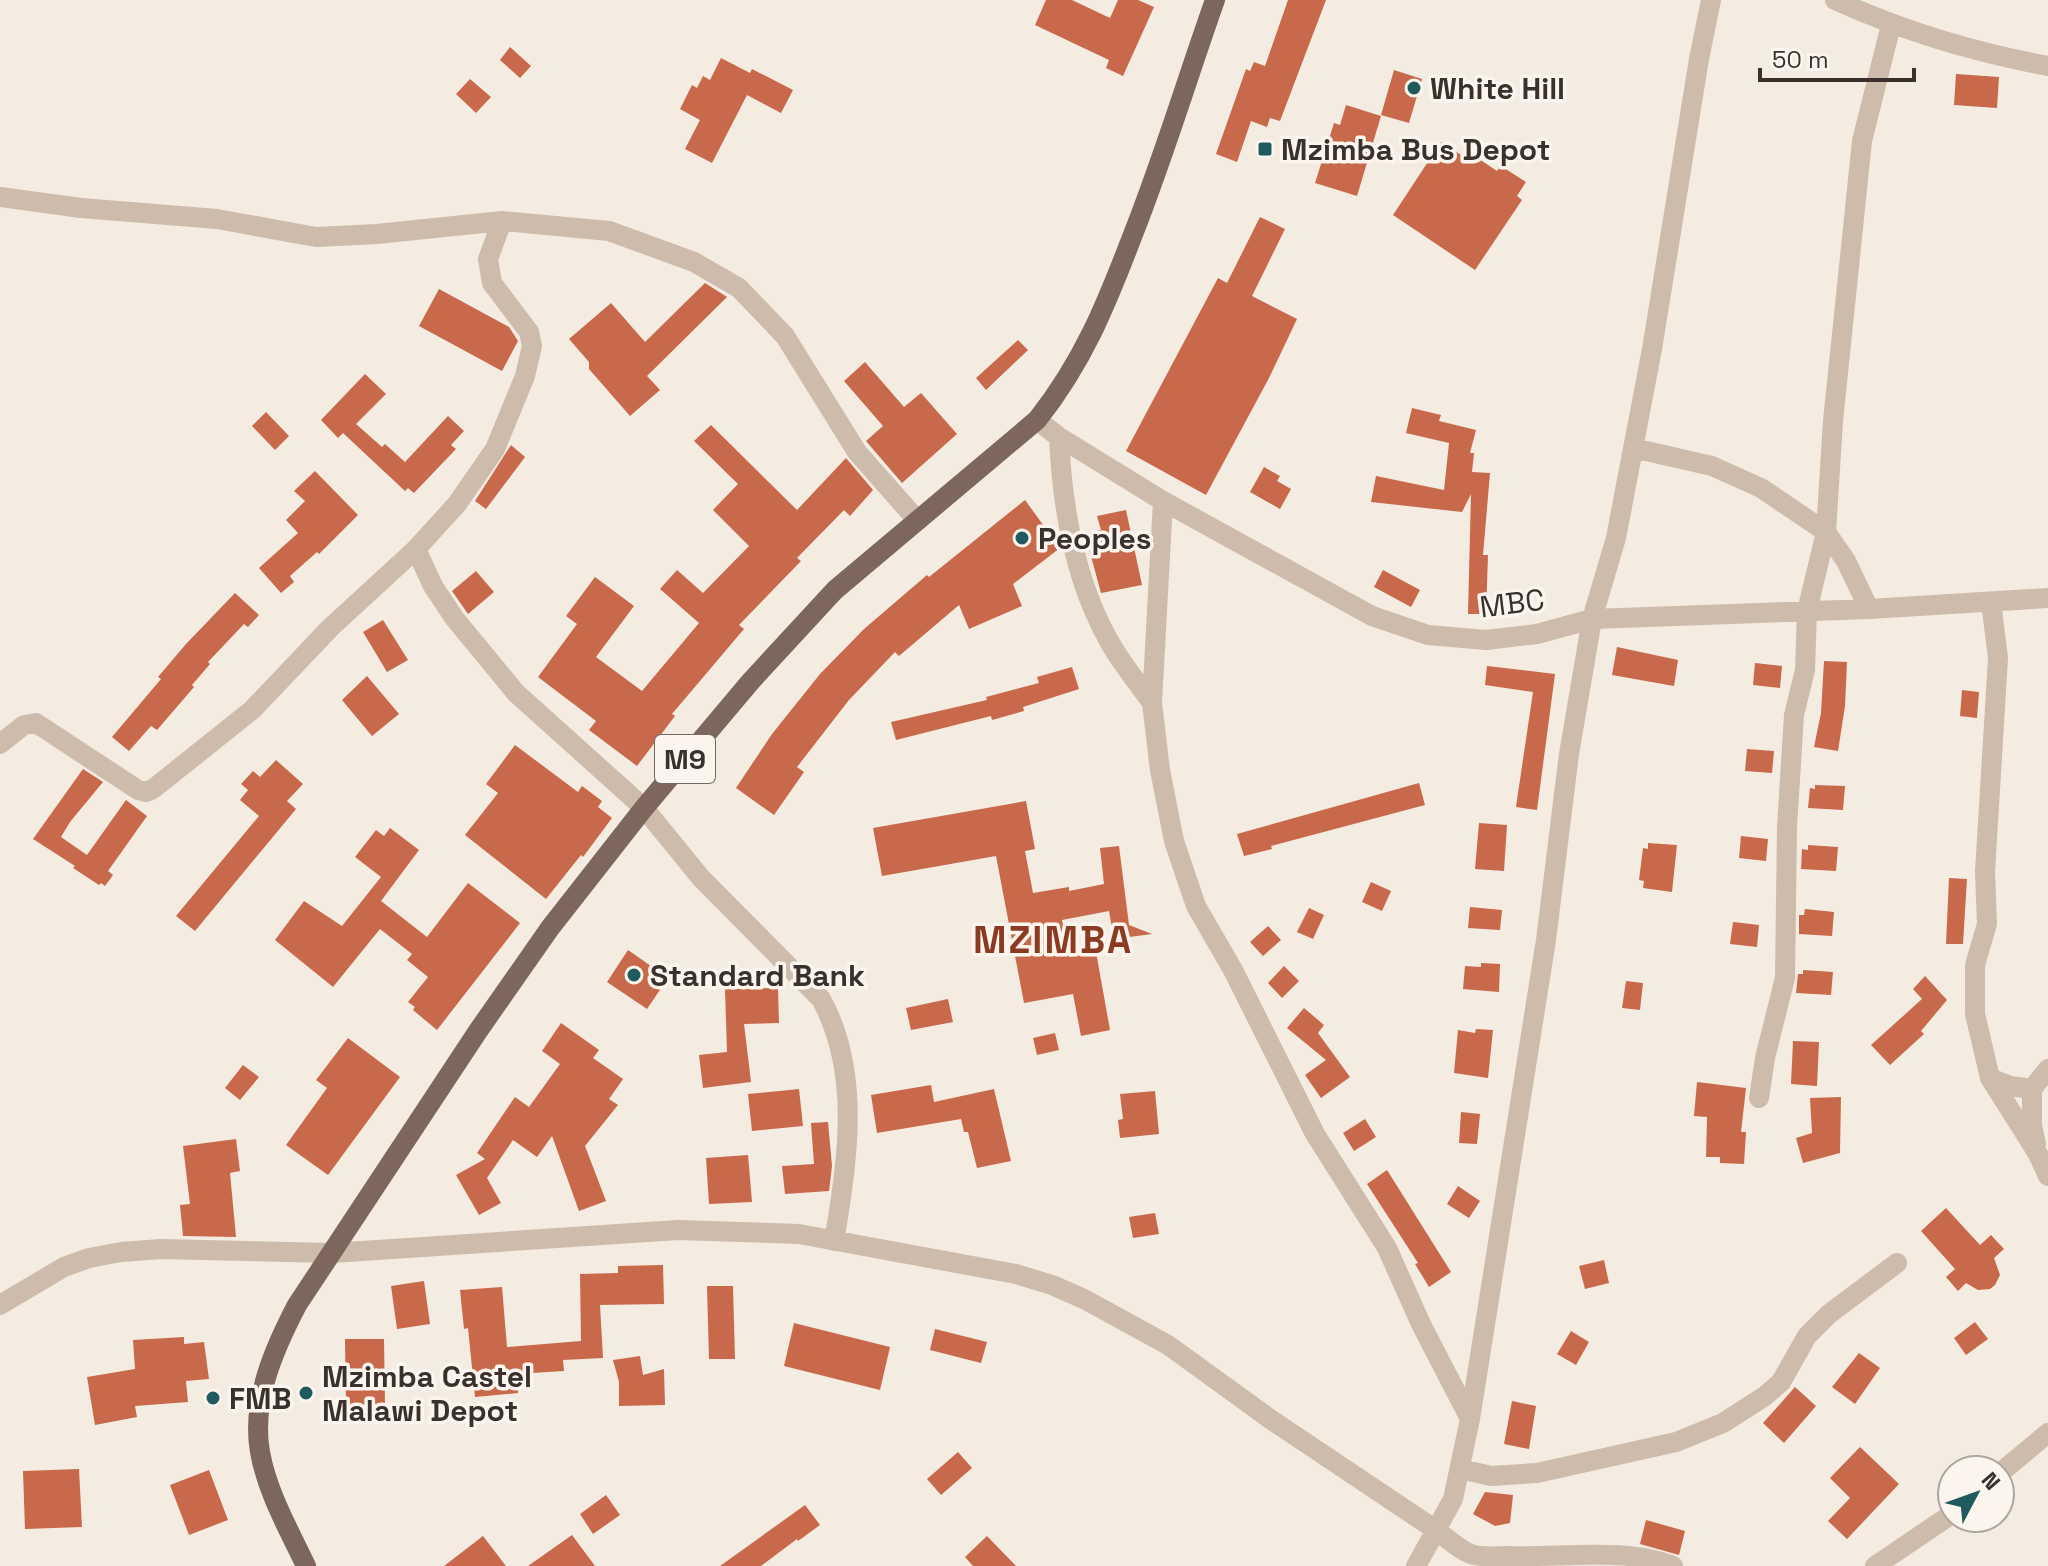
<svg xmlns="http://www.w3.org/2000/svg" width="2048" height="1566" font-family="'Space Grotesk',sans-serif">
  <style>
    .building { fill: #c8694b }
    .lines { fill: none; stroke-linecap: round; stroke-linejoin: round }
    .minor { stroke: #cdbbac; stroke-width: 20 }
    .major { stroke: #7d675c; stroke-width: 20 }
    .poi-dot { fill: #1f5a5e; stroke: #fbf5ee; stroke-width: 3 }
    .labels { text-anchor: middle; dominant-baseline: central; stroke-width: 7; stroke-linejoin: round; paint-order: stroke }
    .shield { fill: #fbf5ee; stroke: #756b66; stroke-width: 2 }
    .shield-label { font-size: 28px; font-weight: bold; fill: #3b302b }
    .poi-label { font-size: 30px; font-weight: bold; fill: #3b302b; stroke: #fbf5ee; text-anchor: start }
    .street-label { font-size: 30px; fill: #3b302b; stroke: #fbf5ee }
    .district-label { font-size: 38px; font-weight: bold; letter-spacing: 2px; fill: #8c3b22; stroke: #fbf5ee }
  </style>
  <rect width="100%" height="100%" fill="#f4ebe1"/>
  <path class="building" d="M1046 0H1072L1110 18 1118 0H1138L1154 7 1123 76 1106 68 1109 60 1035 25Z
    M1288 0H1326L1280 121 1270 118 1267 127 1251 121 1237 162 1216 154 1246 69 1250 71 1254 62 1265 66Z
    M510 47 531 66 520 78 500 60Z
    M721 58 750 73 752 69 793 90 781 113 747 95 712 163 685 149 700 120 680 109 692 85 697 88 703 76 710 80Z
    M1394 70 1422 79 1409 123 1381 115Z
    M1956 74 1999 77 1997 108 1954 105Z
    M470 79 491 97 476 113 456 94Z
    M1346 105 1381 116 1357 196 1315 183 1334 123 1340 125Z
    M1441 142 1469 160 1473 155 1497 171 1501 166 1526 182 1517 196 1522 200 1475 270 1393 215Z
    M1260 217 1285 229 1252 296 1297 319 1269 378 1206 495 1126 451 1218 278 1227 283Z
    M705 283 727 297 647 376 660 390 630 416 589 369V362L569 339 611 303 645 342Z
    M439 289 509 327 518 341 502 371 419 326Z
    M1018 340 1028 350 986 390 976 378Z
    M865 362 904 407 921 393 957 434 902 483 866 441 883 426 844 381Z
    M365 374 386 394 356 424 382 447 385 444 405 462 448 416 464 431 451 445 456 449 414 493 408 488 405 491 343 433 338 438 321 420Z
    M1412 408 1441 415 1439 421 1476 430 1470 453H1474L1472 472 1490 473 1483 555H1488L1486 614H1468L1471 494 1462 512 1371 502 1376 476 1444 490 1449 443 1406 433Z
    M266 412 289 436 275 450 252 426Z
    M711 425 797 510 846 458 873 490 850 516 844 510 797 558 801 561 739 625 744 629 672 714 675 716 637 766 589 730 596 721 538 677 577 624 566 616 595 577 634 606 596 657 642 691 699 623 660 589 677 570 703 593 749 546 713 510 738 484 694 441Z
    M511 445 525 457 486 509 475 501Z
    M1264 467 1280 476 1277 481 1291 489 1280 509 1250 492Z
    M315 471 358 515 319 554 317 552 290 576 294 582 281 593 259 568 298 533 286 520 305 501 294 491Z
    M1025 500 1060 548 1013 584 1022 606 969 629 959 605 899 656 895 652 849 700 797 767 804 772 774 815 736 788 772 734 820 674 864 629 927 575 929 577Z
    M1126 510 1142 585 1101 593 1085 534 1101 530 1097 516Z
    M1383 570 1420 590 1411 607 1374 587Z
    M476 571 494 592 468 614 452 591Z
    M235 593 259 615 248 627 244 624 208 662 210 664 192 685 194 687 157 730 151 726 129 751 112 737 161 679 158 677 186 644Z
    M383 620 408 660 387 672 363 632Z
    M1617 647 1678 660 1674 686 1612 675Z
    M1824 661 1847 662 1845 706 1838 751 1814 747 1821 713Z
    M1755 663 1782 666 1780 688 1753 685Z
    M1487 666 1555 674 1537 810 1516 807 1533 692 1485 685Z
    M1072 667 1079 689 1023 707 1024 711 992 720 991 716 896 740 891 722 987 700 986 697 1039 683 1037 677Z
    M367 676 399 714 372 736 342 700Z
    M1962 690 1979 692 1977 718 1960 716Z
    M515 745 578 792 582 786 602 801 598 807 612 818 583 857 581 855 546 899 465 835 498 793 486 784Z
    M1747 749 1774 751 1772 773 1745 771Z
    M276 760 303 784 287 801 296 809 195 931 176 916 259 816 240 800 248 790 241 784 253 771 260 777Z
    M83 769 103 782 70 822 61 837 87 855 126 800 147 816 108 871 113 875 105 886 101 883 99 885 73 868 75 866 33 839Z
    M1419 783 1425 805 1271 846 1272 849 1244 856 1237 834Z
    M1815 785 1845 786 1843 810 1808 808 1810 788 1815 789Z
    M1026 801 1035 849 1025 851 1033 893 1069 887V891L1104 884 1100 848 1119 846 1129 925 1152 934 1114 939 1109 911 1062 920 1069 957 1096 952 1110 1030 1081 1036 1073 994 1024 1003 996 856 882 876 873 828Z
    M1479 823 1507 825 1504 871 1475 869Z
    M390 828 419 850 381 901 427 937 468 883 520 923 437 1030 413 1010 415 1007 408 1002 428 977 407 960 412 954 380 929 333 987 275 940 304 901 342 926 381 877 355 857 376 830 384 836Z
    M1741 836 1768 839 1766 861 1739 858Z
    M1648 843 1677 845 1672 892 1643 888 1644 881 1639 880 1643 848 1648 849Z
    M1808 845 1838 847 1836 871 1801 869 1802 849 1808 850Z
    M1949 878 1967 879 1963 944H1946Z
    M1371 882 1391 891 1382 911 1362 902Z
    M1470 907 1502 910 1500 930 1468 928Z
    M1309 908 1324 915 1313 939 1297 932Z
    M1805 909 1834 912 1832 936 1799 934V915H1804Z
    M1733 922 1759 925 1757 947 1730 944Z
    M1268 926 1281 940 1263 956 1250 942Z
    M628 950 668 978 647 1009 607 982Z
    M1481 963 1500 964 1499 992 1463 989 1465 966 1481 967Z
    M1284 966 1299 981 1282 998 1268 983Z
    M1803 970 1833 972 1831 995 1796 993 1798 974H1803Z
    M1925 976 1947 1000 1921 1031 1924 1034 1890 1065 1871 1045 1922 999 1913 989Z
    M1626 981 1643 983 1640 1010 1622 1008Z
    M778 988 779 1023 744 1024 751 1082 703 1088 699 1055 727 1052 725 989Z
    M948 999 953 1022 911 1030 906 1008Z
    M1304 1008 1324 1025 1318 1033 1350 1077 1321 1098 1305 1075 1326 1060 1287 1028Z
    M561 1023 599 1050 593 1058 623 1079 609 1099 618 1105 585 1146 606 1201 579 1211 552 1136 537 1157 513 1140 487 1178 501 1203 479 1215 456 1175 485 1159 477 1153 515 1097 529 1107 560 1064 542 1051Z
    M1476 1029 1493 1030 1488 1078 1454 1073 1458 1030 1475 1033Z
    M1055 1033 1059 1050 1037 1055 1033 1038Z
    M348 1038 400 1077 328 1175 286 1145 327 1088 316 1080Z
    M1793 1041 1819 1042 1817 1086 1791 1084Z
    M243 1065 259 1077 240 1100 225 1088Z
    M1697 1082 1746 1088 1741 1132H1746L1744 1164 1720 1163V1157H1706L1707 1117 1694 1116Z
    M931 1085 934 1102 994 1089 1011 1161 977 1168 968 1132H964L961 1119 877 1133 871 1095Z
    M799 1089 803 1126 752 1131 748 1094Z
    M1155 1091 1159 1134 1120 1138 1118 1120 1123 1119 1120 1094Z
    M1841 1097 1840 1153 1803 1163 1796 1138 1812 1133 1810 1098Z
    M1461 1112 1480 1114 1477 1144 1459 1143Z
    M1365 1119 1376 1137 1354 1151 1343 1133Z
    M828 1122 832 1166 829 1191 785 1194 782 1166 814 1164 811 1123Z
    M236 1139 240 1171 230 1173 236 1237 183 1236 180 1205 190 1204 183 1146Z
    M748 1155 752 1202 709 1204 706 1158Z
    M1387 1170 1451 1272 1429 1287 1415 1264 1418 1263 1367 1184Z
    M1458 1186 1480 1201 1469 1218 1447 1204Z
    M1946 1208 1980 1245 1991 1235 2004 1249 1994 1258 2000 1275 1995 1285 1990 1289 1978 1290 1966 1283 1958 1291 1946 1277 1955 1269 1921 1231Z
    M1155 1213 1159 1234 1133 1238 1129 1217Z
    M1604 1260 1609 1283 1585 1289 1579 1266Z
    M663 1265 664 1304 600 1305 603 1358 563 1360 564 1371 517 1374 518 1393 475 1397 468 1328 464 1329 460 1290 502 1287 507 1347 581 1341 580 1274 618 1273V1266Z
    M424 1281 430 1324 397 1329 391 1286Z
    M707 1286H733L735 1359H709Z
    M1975 1322 1988 1339 1966 1355 1954 1338Z
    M794 1323 890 1347 880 1390 784 1366Z
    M935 1329 987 1342 981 1363 930 1350Z
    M1571 1331 1589 1342 1576 1365 1557 1354Z
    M184 1337V1344L204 1342 209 1379 186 1381 188 1402 135 1406 137 1417 95 1425 87 1377 135 1369 133 1340Z
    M345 1339H384L385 1405H346Z
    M1859 1353 1880 1368 1855 1404 1832 1387Z
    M640 1356 643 1375 664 1369 665 1405 619 1406V1382L613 1360Z
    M1795 1387 1816 1406 1784 1443 1763 1423Z
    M1512 1401 1536 1406 1529 1449 1504 1444Z
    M1860 1447 1899 1484 1847 1539 1828 1521 1850 1498 1830 1478Z
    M958 1452 972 1468 941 1495 927 1479Z
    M79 1469 82 1527 25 1529 23 1471Z
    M209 1470 228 1520 189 1535 170 1485Z
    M1485 1492 1513 1495 1510 1523 1495 1526 1473 1514Z
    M606 1495 620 1515 593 1534 580 1514Z
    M805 1505 820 1525 798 1541 797 1539 761 1566H720Z
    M1646 1520 1685 1531 1679 1555 1640 1544Z
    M572 1535 595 1566H528Z
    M483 1536 506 1566H444Z
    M987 1536 1016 1566H973L965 1557Z"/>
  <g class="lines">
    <path class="minor" d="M1835 0C1905 32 1972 52 2048 66
      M0 197 81 208 217 219 316 237 377 234 502 221 609 231 694 262 739 288 785 336 857 452 917 520
      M1037 420 1059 437 1163 501 1372 616 1428 635 1486 640 1537 634 1592 619 1869 609 2048 598
      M1059 437C1062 506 1075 581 1109 641 1121 663 1138 683 1152 703
      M1633 448 1712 466 1761 488 1826 532 1846 561 1869 609
      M1163 501 1152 703 1160 770 1174 841 1196 906 1233 970 1315 1134 1387 1248 1421 1324 1470 1419
      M416 549 433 586 455 619 516 693 644 808 701 878 821 999C861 1071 848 1162 834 1241
      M1991 602 1998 658 1985 872 1987 924 1975 965V1014L1990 1078 2038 1154 2048 1176
      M0 744 24 725 36 723 138 790 146 792 153 789 252 710 330 628 416 549 457 504 495 449 525 376 532 346 529 332 492 283 488 259 502 221
      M1990 1078 2010 1086 2032 1089 2048 1069
      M2032 1089V1125L2036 1144
      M1759 1098 1765 1058 1785 978 1787 827 1794 715 1805 670 1807 611 1826 532 1833 421 1862 141 1891 25
      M0 1305 64 1267 89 1258 121 1252 161 1249 332 1253 678 1230 799 1234 1016 1274 1052 1285 1084 1299 1168 1345 1270 1419 1436 1530 1453 1499 1470 1419 1546 940 1569 754 1592 619 1616 538 1652 349 1699 59 1711 0
      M1461 1469 1491 1476 1537 1473 1676 1442 1723 1423 1765 1396 1781 1382 1807 1336 1829 1314 1897 1263
      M2000 1473 2048 1433
      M1416 1566 1436 1530C1446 1537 1459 1550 1471 1554 1481 1558 1497 1556 1508 1556 1558 1558 1627 1547 1673 1566
      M1875 1566 1952 1514"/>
    <path class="major" d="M306 1566C289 1530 267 1492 260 1452 251 1401 274 1349 297 1305L478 1031 550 928 644 808 751 681 835 590 1037 420C1083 362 1106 305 1132 237 1163 159 1187 79 1215 0"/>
  </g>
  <g class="poi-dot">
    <circle cx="1414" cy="88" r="8"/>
    <rect x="1257" y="141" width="16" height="16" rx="4"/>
    <circle cx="1022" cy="538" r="8"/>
    <circle cx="634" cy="975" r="8"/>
    <circle cx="306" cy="1393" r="8"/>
    <circle cx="213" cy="1398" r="8"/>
  </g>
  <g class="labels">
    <rect class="shield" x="655" y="735" width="60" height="48" rx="6"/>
    <g class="shield-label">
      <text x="685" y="759">M9</text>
    </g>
    <g class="poi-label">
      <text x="1430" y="88">White Hill</text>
      <text x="1281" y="149">Mzimba Bus Depot</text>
      <text x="1038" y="538">Peoples</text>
      <text x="650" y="975">Standard Bank</text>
      <text x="322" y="1376">Mzimba Castel<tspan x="322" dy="34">Malawi Depot</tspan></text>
      <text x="229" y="1398">FMB</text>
    </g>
    <g class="street-label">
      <text transform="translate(1512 603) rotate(-7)">MBC</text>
    </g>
    <g class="district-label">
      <text x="1053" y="940">MZIMBA</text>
    </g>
  </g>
  <g transform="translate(1976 1494) rotate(49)"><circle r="38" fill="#fbf5ee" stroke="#aea6a0" stroke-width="2"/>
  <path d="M0-6L14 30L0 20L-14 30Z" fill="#1f5a5e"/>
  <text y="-12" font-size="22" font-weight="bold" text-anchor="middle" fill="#3b302b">N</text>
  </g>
  <path d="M1760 68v12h154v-12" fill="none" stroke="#3b302b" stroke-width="4"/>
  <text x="1772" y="68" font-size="24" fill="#3b302b" stroke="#fbf5ee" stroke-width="6" paint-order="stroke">50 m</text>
</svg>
